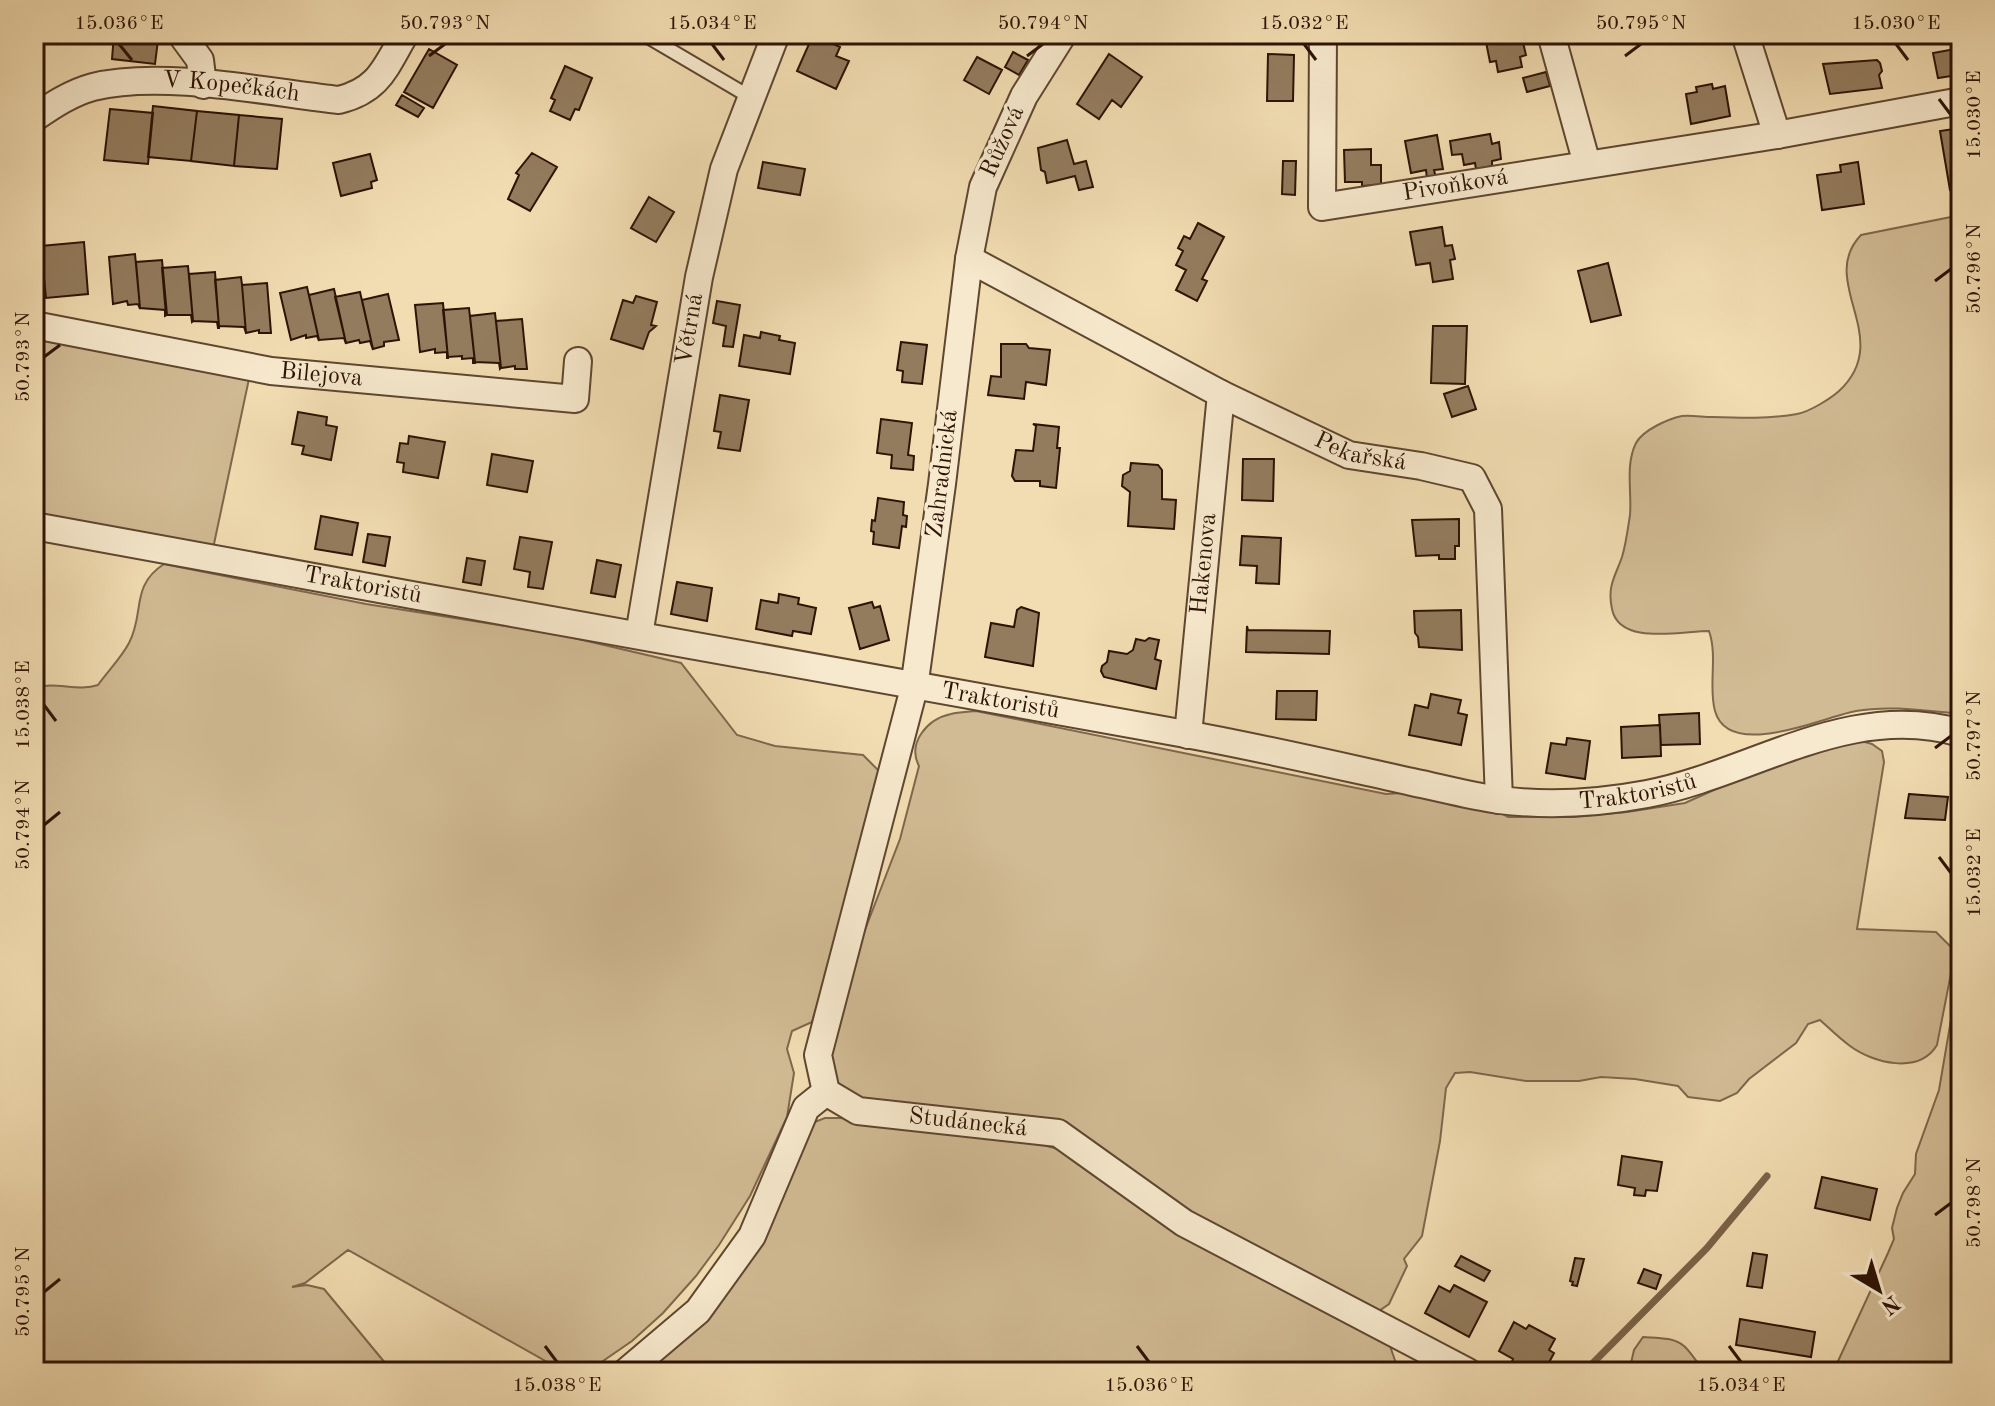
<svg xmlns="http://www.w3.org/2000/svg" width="1995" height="1406" font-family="'Old Standard TT',serif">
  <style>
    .green { fill: #d1bb94; stroke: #7f674c; stroke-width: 2 }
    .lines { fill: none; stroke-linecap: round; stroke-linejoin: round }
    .stream { stroke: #7b6349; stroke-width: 7 }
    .building { fill: #937c5e; stroke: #2d1304; stroke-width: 2 }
    .service-casing { stroke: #5e4630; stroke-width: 16 }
    .minor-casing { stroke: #5e4630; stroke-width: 30 }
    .service { stroke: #f7e9cd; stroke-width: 12 }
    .minor { stroke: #f7e9cd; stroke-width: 26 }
    .ticks { fill: none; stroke: #2d1304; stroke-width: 3 }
    .labels { text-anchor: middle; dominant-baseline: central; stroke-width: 7; stroke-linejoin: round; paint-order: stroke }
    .street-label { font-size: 24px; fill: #2d1304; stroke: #f7e9cd }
    .neatline { fill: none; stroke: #2d1304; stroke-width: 3 }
    .ticks-label { font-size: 20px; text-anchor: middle; fill: #2d1304 }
  </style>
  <rect width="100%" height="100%" fill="#f2ddb2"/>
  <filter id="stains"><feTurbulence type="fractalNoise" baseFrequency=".0025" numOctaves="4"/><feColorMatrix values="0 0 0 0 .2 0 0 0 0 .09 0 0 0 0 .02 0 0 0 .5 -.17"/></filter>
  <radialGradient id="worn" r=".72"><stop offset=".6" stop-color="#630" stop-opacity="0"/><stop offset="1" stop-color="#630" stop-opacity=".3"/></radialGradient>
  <path class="green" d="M1961 215V714C1927 711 1890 705 1856 711 1823 717 1729 761 1715 711 1708 686 1718 657 1709 631 1682 631 1619 646 1612 609 1607 586 1615 577 1622 557 1626 544 1628 528 1630 515 1632 492 1625 465 1636 443 1643 430 1668 419 1682 416 1691 415 1703 417 1712 417 1740 418 1770 419 1797 414 1809 412 1830 399 1839 391 1896 338 1816 282 1861 235Z
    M34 337 250 374 211 558 34 528Z
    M164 564 366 604 557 634 681 663 737 735 775 746 863 755 878 770 882 782 812 1022 792 1031 787 1049 794 1073 787 1117 750 1196 719 1245 696 1276 663 1313 632 1341 587 1372H565L348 1250 305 1283 292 1287 307 1285 324 1289 386 1364 324 1369 318 1372H34V688C55 681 78 692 98 685 108 671 121 658 129 643 145 613 130 586 164 564Z
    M976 711 1386 794 1401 793 1490 807 1508 817H1569L1627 812 1685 803 1801 751 1854 739 1872 744 1882 751 1884 762 1857 929 1936 932 1952 948 1954 958 1937 1045C1919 1075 1873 1063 1850 1046 1839 1038 1830 1029 1820 1020L1808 1024 1796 1043 1749 1079 1737 1093 1720 1101 1688 1097 1678 1086 1635 1079 1601 1077 1579 1081H1526L1470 1072 1455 1073 1446 1088 1440 1141 1422 1236 1404 1259 1407 1266 1389 1304 1376 1313 1154 1193 1072 1135 861 1102C844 1092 836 1083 828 1066L858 948 900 839 919 766C907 743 927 719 951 714 959 712 968 712 976 711Z
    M1961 961V1372H1833L1888 1253 1894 1239 1892 1228 1897 1208 1903 1193 1915 1174 1916 1154 1939 1090Z
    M825 1118H841L936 1133 1016 1138 1062 1150 1134 1204 1239 1266 1390 1346 1399 1372H632L708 1306 812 1123Z
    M1643 1337C1657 1338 1673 1337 1684 1346 1693 1354 1697 1365 1707 1372H1629L1634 1350Z"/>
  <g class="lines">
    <path class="stream" d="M1584 1372 1707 1248 1767 1176"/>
  </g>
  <path class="building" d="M114 34H146L145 38 158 40 155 64 112 59Z
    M1497 34H1521L1526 55 1520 57 1522 67 1498 72 1496 61 1490 62 1485 37Z
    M813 35 840 47 836 56 849 61 836 89 797 71Z
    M1961 48V82L1953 83 1951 76 1938 78 1933 53Z
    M429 49 457 65 433 108 404 92Z
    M1013 52 1028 60 1019 75 1005 67Z
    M1109 54 1142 77 1121 107 1112 100 1099 119 1077 104Z
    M1268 54 1294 55 1293 101H1267Z
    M977 57 1002 70 989 94 964 80Z
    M1877 60 1880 63 1882 71 1879 75 1882 88 1830 94 1823 64Z
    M565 66 592 78 579 110 575 109 570 120 550 111 555 100 551 98Z
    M1546 72 1550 86 1527 92 1523 78Z
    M1712 84 1713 89 1725 86 1730 116 1691 124 1686 94 1697 92 1696 87Z
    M402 95 424 108 418 117 396 105Z
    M153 106 197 111 191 161 148 157Z
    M110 109 153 113 148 164 104 160Z
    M197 111 239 115 234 166 191 161Z
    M239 115 282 119 277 169 234 166Z
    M1961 128V188L1950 190 1940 131Z
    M1490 134 1492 144 1499 142 1501 159 1492 161V166L1476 169 1475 163 1464 165 1462 154 1452 155 1450 141Z
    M1437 135 1443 169 1434 170 1436 178 1427 179 1426 170 1411 173 1405 141Z
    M1067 140 1074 164 1086 161 1093 187 1079 190 1075 176 1047 183 1045 172 1041 170 1038 148Z
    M1371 149V165H1381V185L1362 186V182H1345L1344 150Z
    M532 153 557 167 530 211 508 199 519 175 516 173Z
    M370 154 377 180 371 182 372 188 341 196 333 163Z
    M1283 161H1296L1295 195 1282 194Z
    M763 162 805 169 800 195 758 188Z
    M1858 162 1864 204 1822 210 1817 175 1841 172 1840 165Z
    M649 197 674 212 656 242 631 228Z
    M1198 223 1224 237 1202 279 1207 281 1197 301 1176 290 1186 270 1176 265 1183 251 1178 248 1184 236 1190 239Z
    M1442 227 1445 246 1452 245 1455 259 1450 260 1453 279 1433 282 1430 263 1416 265 1410 232Z
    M84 242 88 294 46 298 41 246Z
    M135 254 140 308V309L138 304 128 305 127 301 113 304 109 257Z
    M162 260 167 315 165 316V310L140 308 136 262Z
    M1608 263 1621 315 1591 322 1578 271Z
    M188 266 193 321 192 322 191 315H166L162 268Z
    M215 272 219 328H218L217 322 193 321 189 274Z
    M241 277 242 285 246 333 244 327 219 326 215 280Z
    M267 283 271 333H259V330L246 333 242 285Z
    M307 287 319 340V341L317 336 306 338V335L291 340 280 293Z
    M334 289 346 343V344L344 338 319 340 309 295Z
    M360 292 373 349V350L370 341 360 343 359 340 346 343 335 297Z
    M388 294 399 340 384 342V346L373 349 362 300Z
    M636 296 657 302 651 325 656 326 649 332 643 349 611 339 623 300 633 303Z
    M717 301 740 305 733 347 723 346 726 326 713 323Z
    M443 303 448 358H447V352L435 353V349L420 352 415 305Z
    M469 308 475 363H473V358L462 359V356L448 357 443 310Z
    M495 313 501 368 500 369 499 363 475 362 470 316Z
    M522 319 527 369H515V366L501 368 496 321Z
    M1433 326H1467L1465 384 1431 383Z
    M761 332 780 336 779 340 795 343 790 374 739 366 744 335 760 338Z
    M901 342 927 345 922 384 902 382 903 371 897 370Z
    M1001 344H1026L1029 348 1050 350 1046 385 1026 382 1024 399 988 395 991 376 1001 377Z
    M1468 386 1476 409 1452 417 1444 394Z
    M720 395 749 400 740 451 718 448 721 432 714 431Z
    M298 412 327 417 326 425 337 427 331 460 302 454 304 446 292 444Z
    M881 419 912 423 908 455 914 456 913 470 891 468 892 455 877 453Z
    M1033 424 1059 427 1057 448H1060L1056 488 1040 486V481H1015L1012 476 1016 450 1033 451 1036 426Z
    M409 436 445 442 438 478 403 472 404 463 397 462 400 443 408 444Z
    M492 454 533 461 527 492 487 485Z
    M1243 459H1274L1273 501 1242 500Z
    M1131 463 1158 465 1162 470V499L1176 500 1174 529 1128 526 1130 492 1122 486 1123 475 1130 471Z
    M878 498 904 502 903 515 907 516 906 527 902 526 899 548 873 544 874 532 871 531 872 520 875 521Z
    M321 516 358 523 352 555 315 549Z
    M1459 519V546H1455V559H1439V555L1416 556 1412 520Z
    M368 534 390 537 385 566 363 562Z
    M1242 536 1281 538 1279 584 1256 583 1257 566 1240 565Z
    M520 537 552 542 543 589 528 587 530 572 514 569Z
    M467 558 485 561 481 585 463 582Z
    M597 560 621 565 615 597 591 593Z
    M677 582 712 588 707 621 671 614Z
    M779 594 799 598 798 604 816 608 811 634 793 631 792 636 756 629 761 600 778 603Z
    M872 602 874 608 880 606 889 640 860 649 849 608Z
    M1021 607 1039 613 1033 666 985 657 991 623 1014 627 1017 610Z
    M1461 610 1462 650 1419 647 1418 637 1415 633 1414 611Z
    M1247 626 1248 630 1330 631 1329 654 1246 652Z
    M1149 638 1159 640 1155 659 1161 661 1156 689 1104 677 1101 671 1102 666 1107 662 1109 651 1127 654 1133 650 1136 639 1145 641Z
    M1277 691H1317L1316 720 1276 719Z
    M1431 694 1461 700 1458 713 1467 715 1461 745 1409 735 1415 705 1428 708Z
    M1699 713 1700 744 1661 745 1659 715Z
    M1660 725 1661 756 1622 758 1621 727Z
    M1567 738 1590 741 1585 779 1546 773 1551 743 1566 745Z
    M1909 794 1948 797 1945 820 1905 818Z
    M1622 1156 1662 1162 1657 1191 1646 1190 1645 1196 1634 1195 1635 1188 1618 1185Z
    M1822 1177 1877 1189 1870 1220 1815 1208Z
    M1753 1253 1767 1255 1762 1288 1747 1286Z
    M1461 1256 1490 1271 1484 1281 1455 1266Z
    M1575 1258 1584 1259 1577 1286 1572 1285 1573 1282 1570 1281Z
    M1644 1269 1661 1275 1656 1289 1638 1283Z
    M1454 1285 1487 1302 1469 1337 1425 1313 1439 1286 1450 1292Z
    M1740 1319 1815 1332 1811 1357 1736 1345Z
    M1514 1322 1526 1329 1529 1325 1555 1339 1549 1350 1554 1353 1544 1372H1537L1521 1363 1518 1370 1510 1366 1513 1359 1499 1351Z"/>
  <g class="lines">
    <g class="service-casing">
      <path id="service" d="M643 34 750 97"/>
    </g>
    <g class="minor-casing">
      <g id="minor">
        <path d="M181 34 200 60 203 85"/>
        <path id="s1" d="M1063 34 1024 96 983 187 969 259 942 484 914 688 818 1055 826 1092 858 1111 1058 1133 1184 1223 1468 1372"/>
        <path id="s2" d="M1323 34 1322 207 1777 135 1961 101"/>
        <path d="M1551 34 1587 164"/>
        <path d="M1745 34 1777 135"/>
        <path id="s3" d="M34 118C53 105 71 93 93 87 161 70 268 92 339 100 379 90 385 68 405 34"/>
        <path id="s4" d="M969 259 1221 394 1349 455 1421 466 1472 478 1488 509 1499 800"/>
        <path id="s5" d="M34 325 271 371 575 399 578 361"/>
        <path id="s6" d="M34 526C416 595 798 667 1180 733 1258 747 1335 765 1412 782 1441 788 1470 796 1499 800 1547 806 1599 803 1647 794 1752 774 1849 700 1961 733"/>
        <path id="s7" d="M639 635 699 277 724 169 776 34"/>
        <path id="s8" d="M1188 735 1221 394"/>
        <path d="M626 1372 698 1311 752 1236 806 1108 826 1092"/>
      </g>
    </g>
    <use href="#service" class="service"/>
    <use href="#minor" class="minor"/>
  </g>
  <path class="ticks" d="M119 44 132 60M712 44 724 60M1304 44 1316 60M1896 44 1908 60M429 56 445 44M1027 56 1043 44M1625 56 1641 44M1939 99 1951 115M1935 281 1951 269M44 357 60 345M44 705 56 721M1935 748 1951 736M44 825 60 812M1939 857 1951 873M1935 1215 1951 1203M44 1292 60 1279M545 1346 557 1362M1137 1346 1149 1362M1729 1346 1741 1362"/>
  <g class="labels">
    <g class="street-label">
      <text stroke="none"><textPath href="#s3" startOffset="206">V Kopečkách</textPath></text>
      <text transform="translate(1003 142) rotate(-66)">Růžová</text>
      <text stroke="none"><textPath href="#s2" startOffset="308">Pivoňková</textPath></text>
      <text stroke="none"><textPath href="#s7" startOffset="310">Větrná</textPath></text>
      <text stroke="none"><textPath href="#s5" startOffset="292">Bilejova</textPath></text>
      <text stroke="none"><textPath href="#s4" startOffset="438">Pekařská</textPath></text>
      <text transform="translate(943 474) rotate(-83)">Zahradnická</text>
      <text stroke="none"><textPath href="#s8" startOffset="172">Hakenova</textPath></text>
      <text stroke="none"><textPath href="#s6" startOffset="334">Traktoristů</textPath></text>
      <text stroke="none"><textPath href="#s6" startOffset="982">Traktoristů</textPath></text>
      <text stroke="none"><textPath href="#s6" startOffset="1630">Traktoristů</textPath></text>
      <text stroke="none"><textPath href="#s1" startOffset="1244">Studánecká</textPath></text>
    </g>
  </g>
  <rect width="1995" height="1406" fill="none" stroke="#f2ddb2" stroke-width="88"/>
  <g transform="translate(1879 1290) rotate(142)" stroke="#f7e9cd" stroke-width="6" paint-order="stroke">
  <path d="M0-6L14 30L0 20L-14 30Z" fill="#2d1304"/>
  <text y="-12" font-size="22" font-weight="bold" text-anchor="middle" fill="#2d1304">N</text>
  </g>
  <rect x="44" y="44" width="1907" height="1318" class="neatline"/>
  <g class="ticks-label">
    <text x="119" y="29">15.036°E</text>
    <text x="445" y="29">50.793°N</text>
    <text x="712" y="29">15.034°E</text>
    <text x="1043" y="29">50.794°N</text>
    <text x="1304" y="29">15.032°E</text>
    <text x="1641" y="29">50.795°N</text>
    <text x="1896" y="29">15.030°E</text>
    <text transform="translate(1973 115) rotate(-90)" y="7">15.030°E</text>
    <text transform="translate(1973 269) rotate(-90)" y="7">50.796°N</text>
    <text transform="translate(22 357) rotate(-90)" y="7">50.793°N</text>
    <text transform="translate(22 705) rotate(-90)" y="7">15.038°E</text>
    <text transform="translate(1973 736) rotate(-90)" y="7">50.797°N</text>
    <text transform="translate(22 825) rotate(-90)" y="7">50.794°N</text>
    <text transform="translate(1973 873) rotate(-90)" y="7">15.032°E</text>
    <text transform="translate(1973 1203) rotate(-90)" y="7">50.798°N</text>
    <text transform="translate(22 1292) rotate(-90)" y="7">50.795°N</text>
    <text x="557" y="1391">15.038°E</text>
    <text x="1149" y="1391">15.036°E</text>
    <text x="1741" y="1391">15.034°E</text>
  </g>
  <rect width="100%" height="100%" filter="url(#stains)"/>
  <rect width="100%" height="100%" fill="url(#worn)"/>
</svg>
